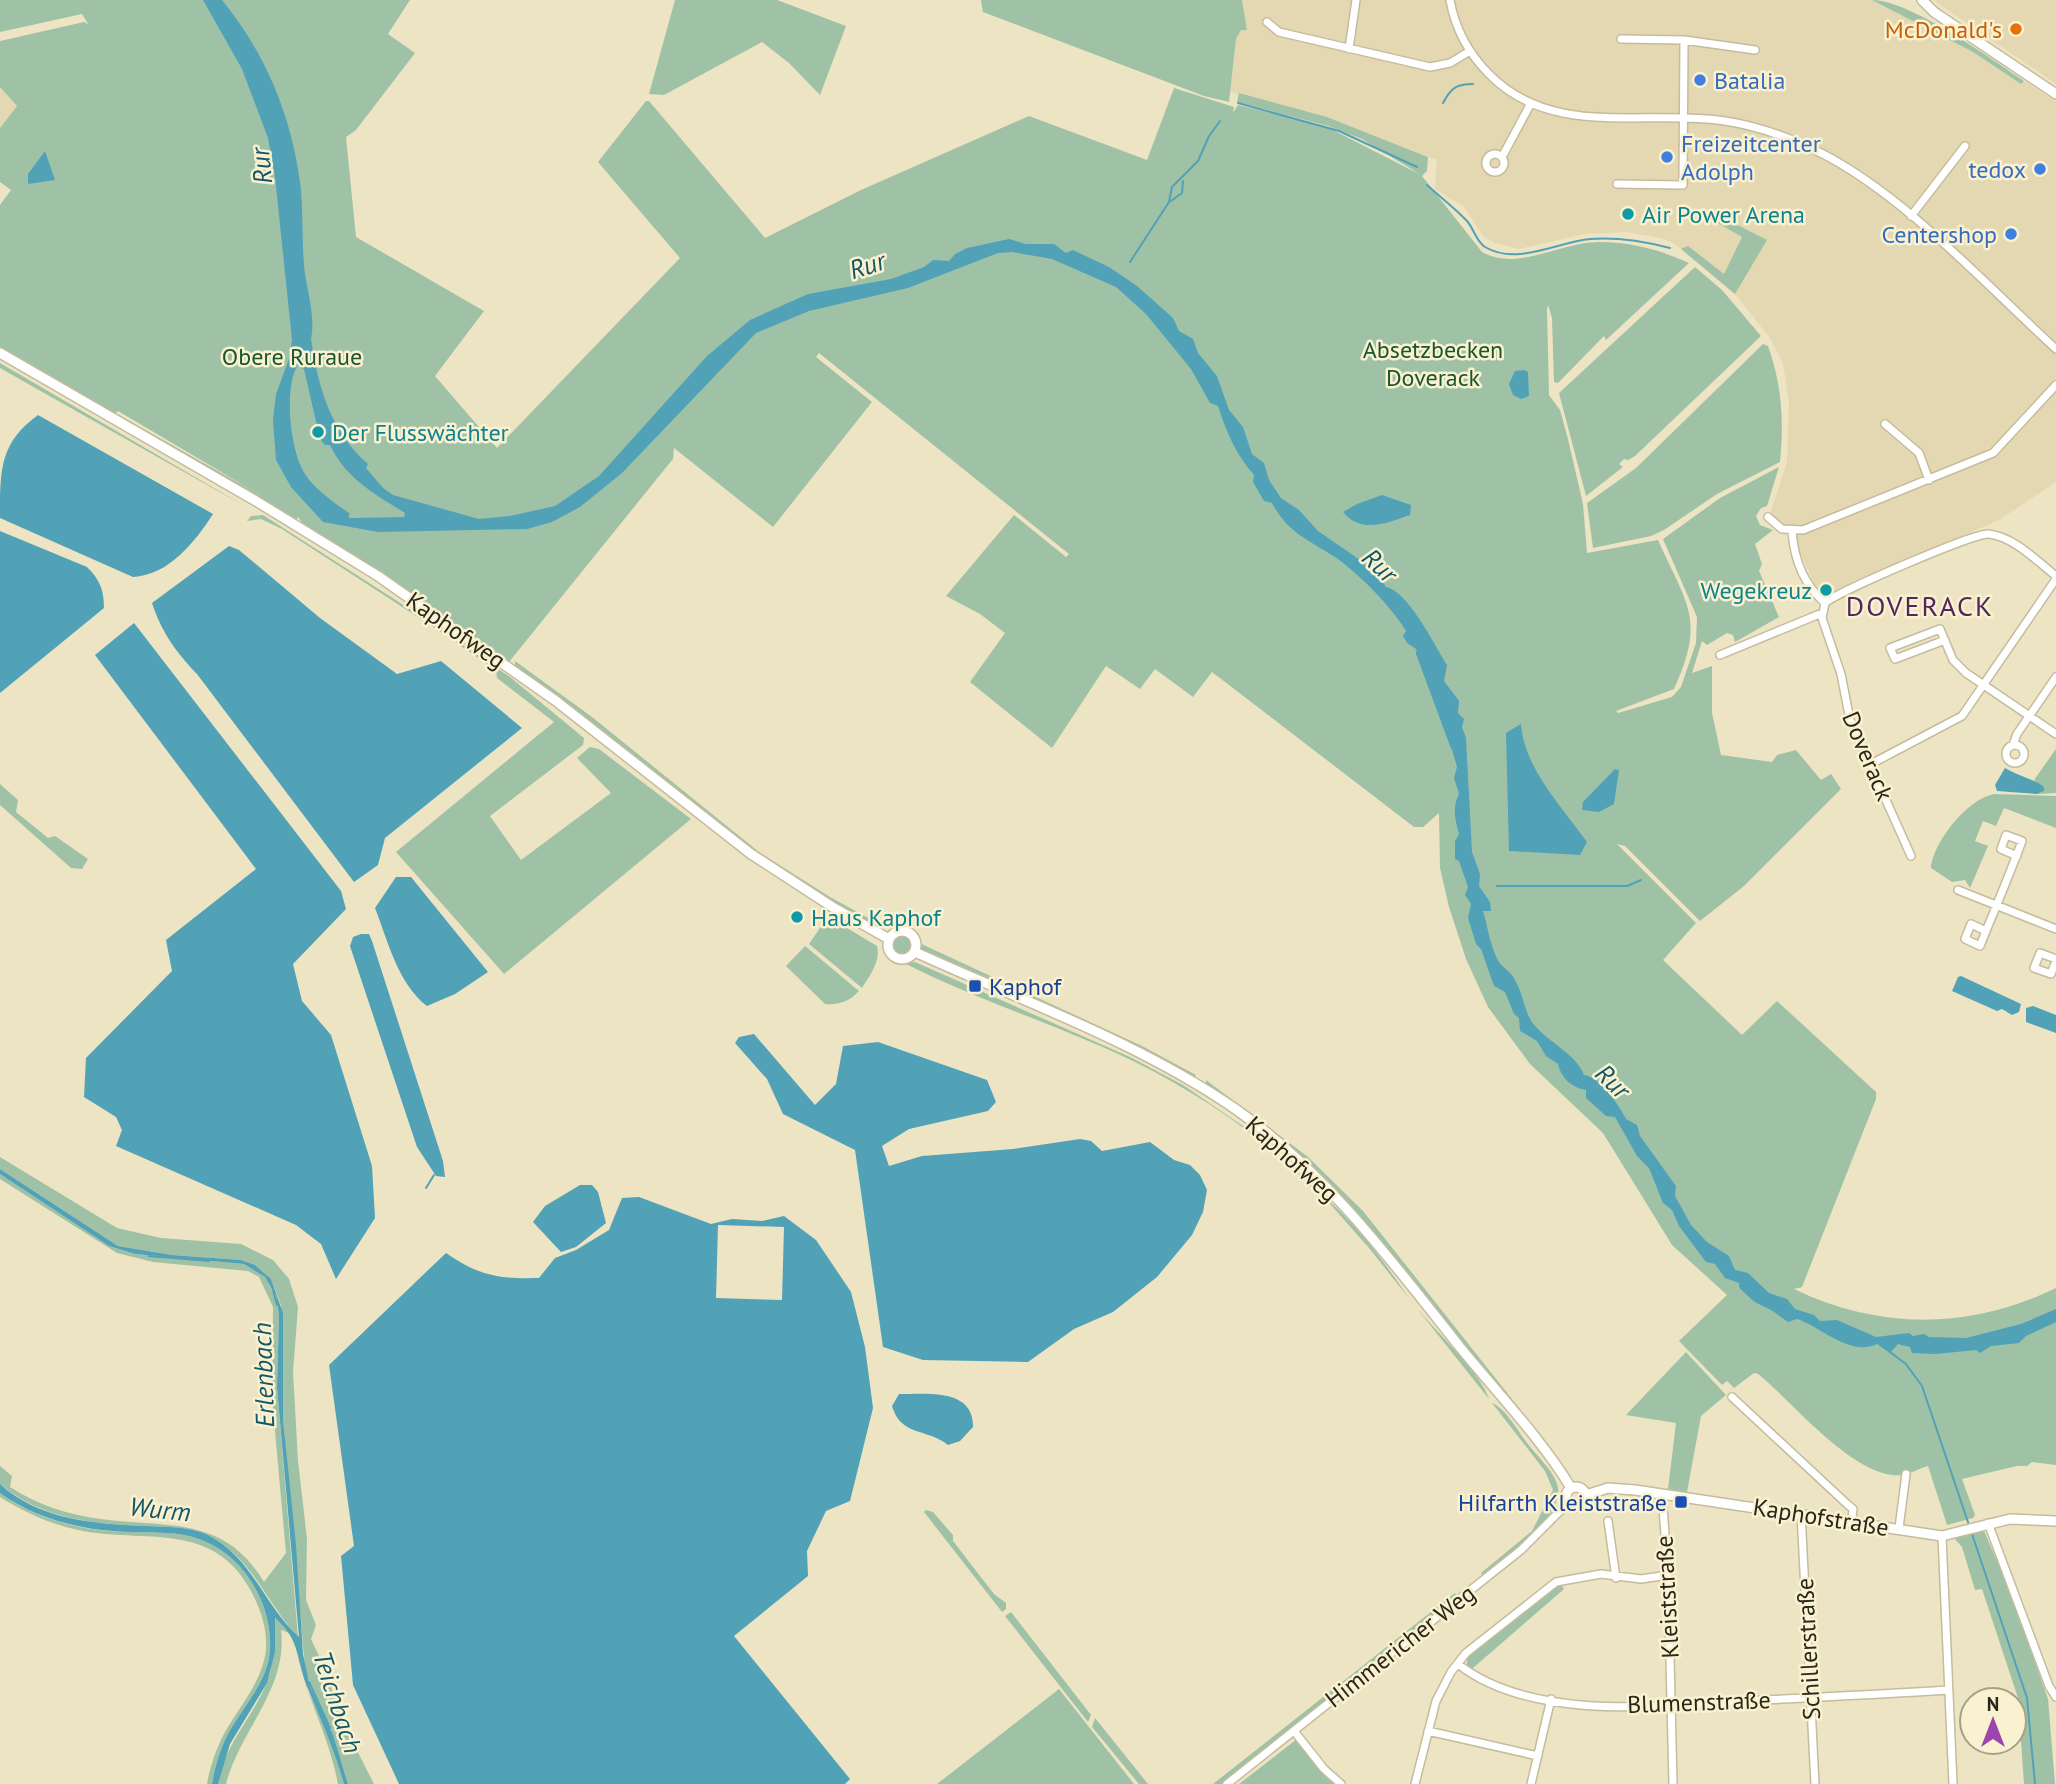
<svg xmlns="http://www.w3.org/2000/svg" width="2056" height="1784" font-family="'PT Sans',sans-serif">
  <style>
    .built { fill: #e3d8b1 }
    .green { fill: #9fc2a7 }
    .water { fill: #51a2b7; fill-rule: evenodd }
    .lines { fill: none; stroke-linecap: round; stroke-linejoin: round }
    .stream { stroke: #51a2b7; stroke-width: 2 }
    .river { stroke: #51a2b7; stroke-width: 12 }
    .minor-casing { stroke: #c5bc9d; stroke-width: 10 }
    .major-casing { stroke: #c5bc9d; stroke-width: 12 }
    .minor { stroke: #fff; stroke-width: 7 }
    .major { stroke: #fff; stroke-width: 9 }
    .food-dot { fill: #e8710a; stroke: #faf1d0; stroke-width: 2.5 }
    .shop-dot { fill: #3f7fe0; stroke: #faf1d0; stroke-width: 2.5 }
    .culture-dot { fill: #0f9aa8; stroke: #faf1d0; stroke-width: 2.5 }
    .transit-dot { fill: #1a4fb4; stroke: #faf1d0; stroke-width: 2.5 }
    .labels { text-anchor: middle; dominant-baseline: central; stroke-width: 5; stroke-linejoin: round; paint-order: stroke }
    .food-label { font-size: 24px; fill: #c56008; stroke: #faf1d0; text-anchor: end }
    .shop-label { font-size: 24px; fill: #366cbe; stroke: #faf1d0; text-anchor: start }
    .culture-label { font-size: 24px; fill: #0d838f; stroke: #faf1d0; text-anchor: start }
    .park-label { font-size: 24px; fill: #17562e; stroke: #faf1d0 }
    .street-label { font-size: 24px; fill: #29261a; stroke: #faf1d0 }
    .transit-label { font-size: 24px; fill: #164399; stroke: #faf1d0; text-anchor: start }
    .water-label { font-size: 26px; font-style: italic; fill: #125766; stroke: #faf1d0 }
    .quarter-label { font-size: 28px; letter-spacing: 2px; fill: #52275b; stroke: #faf1d0 }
  </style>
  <rect width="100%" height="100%" fill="#ede4c3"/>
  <path class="built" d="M1242 0H1872L1973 52 2021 84 2024 81 2056 102V482L1999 520 1821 598 1791 533 1768 520 1787 462 1789 402 1783 363 1770 338 1735 294 1675 244 1661 238 1626 232 1585 234 1519 249 1495 243 1483 236 1464 207 1435 189 1437 160 1327 117 1230 92 1236 39 1241 29H1247Z
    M1935 0H2056V84L1936 2Z
    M0 87 17 106 0 128Z"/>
  <path class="green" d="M0 0H410L388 34 415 53 356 130 346 137 356 237 484 311 435 376 497 448 680 258 598 162 646 101H649L765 238 861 190 1029 116 1147 160 1174 88 1234 107 1233 113 1238 105 1325 126 1421 175 1362 139 1328 126 1237 102 1239 93 1327 117 1428 157 1427 171 1422 176 1482 252C1518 272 1560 242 1599 242 1632 242 1660 250 1689 263L1606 340 1604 336 1558 383 1554 382 1552 318 1548 305 1547 309 1549 395 1560 410 1568 439 1583 504 1587 553 1658 540C1687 605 1706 619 1674 689L1616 711 1618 713 1672 697 1681 687 1696 643 1697 617 1663 539 1720 498 1779 467 1767 506 1761 508 1756 516 1760 525 1773 530 1755 544 1762 564 1759 571 1779 617 1735 642 1733 635 1727 633 1707 645 1702 641 1692 673 1712 666V713L1721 755 1772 762 1777 755 1796 750 1821 780 1831 774 1841 789 1744 886 1700 921 1625 846 1617 844 1696 923 1663 960 1742 1035 1777 1001 1876 1092V1099L1802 1287 1794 1289C1879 1330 1971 1330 2056 1288V1465L2032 1462 2027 1466H2017L1962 1479 1975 1515 1973 1518 1947 1525 1928 1466C1920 1468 1910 1474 1902 1475 1855 1480 1791 1400 1758 1374L1754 1373 1734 1388 1727 1381 1722 1385 1679 1341 1727 1295 1672 1245 1603 1133 1530 1064 1488 1007 1466 959 1449 907 1440 868 1439 813 1423 827H1414L1212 672 1193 697 1155 669 1140 689 1106 666 1052 748 970 682 1005 633 980 614 946 596 1014 515 1066 557 1069 554 819 353 816 357 872 402 773 527 674 448 673 459 668 465 509 662 354 555 305 527 298 517 296 520 119 419V415L262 496 118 411 113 416 0 351V205L11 190 0 182V128L17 106 0 87V41L84 22 88 24 82 14 0 32Z
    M675 0H777L846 26 820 95 789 63 762 42 664 95 649 94Z
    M981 0H1242L1247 30H1241L1236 39 1229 102 1204 96 983 12Z
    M1872 0C1910 0 1990 58 2024 81L2021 84 1973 52Z
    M1712 212 1767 240 1735 294 1681 249 1688 246 1724 274 1742 237 1711 219Z
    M1695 267 1722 290 1761 336 1635 456 1628 460 1624 459 1619 464 1623 467 1586 496 1559 393Z
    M1763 344 1768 346C1782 385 1784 421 1780 462L1717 494 1664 530 1651 536 1593 548 1587 503 1636 468Z
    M0 363 248 508 30 385 0 368Z
    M263 515 444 631V634L282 529 261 519 247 521 251 516Z
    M457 641 510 677 584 738 583 745 490 816 521 860 611 793 577 758 590 747 599 749 691 819 504 974 396 852 554 722 497 678 496 670 455 642Z
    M515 661 592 717 759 852 830 897 881 925 877 928C746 856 632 758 515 667Z
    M2056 749V793L2037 794 2044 791 2034 780Z
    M0 784 18 800 16 812 48 838 55 836 88 859 82 869 71 868 0 805Z
    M1995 794 2056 796V828L2004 808 1996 826 1983 821 1975 841 1988 846 1970 888 1965 880 1952 882 1931 868C1933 842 1969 797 1995 794Z
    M832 919 877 946C881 961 870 975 862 988L809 944 822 925Z
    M891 946a11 11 0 1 1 22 0a11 11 0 1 1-22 0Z
    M915 941 1142 1046 1196 1075 1193 1078 916 948Z
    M805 946 859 991C849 1002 838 1005 825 1004L786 966Z
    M915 962 1130 1057 1183 1085 1256 1135 1320 1192 1318 1194C1268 1140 1203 1096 1137 1063 1062 1026 981 1002 906 964Z
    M1206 1080 1308 1157 1363 1211 1535 1428 1543 1439 1541 1442 1376 1235 1337 1191 1301 1158 1206 1086Z
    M0 1157 117 1228 161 1238 241 1244 273 1260 289 1279 298 1307 293 1372 298 1461 307 1539 306 1600 316 1625 311 1639 328 1675 339 1715 374 1784H348C337 1742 316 1708 305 1668L283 1420 281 1305 271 1279 255 1265 241 1260 172 1255 118 1246 0 1169Z
    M0 1174 109 1246 135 1254 244 1264 265 1277 276 1296 279 1315 277 1387 298 1637C267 1604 252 1557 208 1535 189 1526 166 1527 145 1526 94 1524 41 1519 0 1484V1466L12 1476 10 1487C38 1505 68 1515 101 1519 167 1528 224 1515 264 1582L286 1553 272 1398 273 1307 259 1277 248 1271 153 1262 117 1253 0 1179Z
    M1323 1196C1356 1223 1383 1260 1406 1294 1423 1320 1482 1372 1489 1399L1369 1248Z
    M1686 1352 1726 1395 1701 1416 1687 1492 1668 1489 1676 1423 1626 1415Z
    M1492 1403C1505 1408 1518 1431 1527 1443 1536 1455 1556 1473 1558 1488 1562 1518 1505 1559 1483 1575L1481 1573 1532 1531 1553 1490 1545 1471Z
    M0 1493C30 1516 72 1528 109 1531 139 1534 171 1529 199 1539 243 1553 272 1604 270 1648 269 1681 243 1706 228 1734 220 1749 215 1767 212 1784H207C210 1767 216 1749 224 1734 239 1707 263 1681 266 1649 267 1628 261 1611 252 1593 214 1519 145 1544 78 1530 50 1524 24 1512 0 1497Z
    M926 1510 933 1512 953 1535V1541L994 1594 1006 1603V1609L1002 1612 924 1512Z
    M1984 1531 2008 1586 2048 1699 2055 1784H2024L2018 1698 1982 1589 1975 1590 1962 1547 1954 1538Z
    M1561 1584 1564 1589 1473 1668 1467 1667V1658L1476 1650Z
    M1455 1593 1457 1596 1222 1784H1213Z
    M1011 1612 1091 1715 1088 1722 1005 1616Z
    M276 1618 290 1633 281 1630C288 1689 240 1730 226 1784H218C226 1739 257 1714 269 1676 274 1663 272 1623 276 1618Z
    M295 1642 308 1690 333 1744 344 1784H338C329 1734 303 1692 295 1642Z
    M1059 1689 1134 1784H937Z
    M1095 1718 1148 1784H1139L1092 1727Z
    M1297 1739 1335 1784H1239Z"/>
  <path class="water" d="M203 0H222C267 55 293 120 301 190 303 215 302 240 304 265 306 288 316 316 311 339 318 386 330 431 368 464L366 468 383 488 393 495 479 519 510 516 555 506 599 476 707 356 750 320 808 294 891 279 924 267 933 260 949 261 955 254 967 248 1009 239 1026 244H1054L1066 253 1073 250 1109 267 1137 286 1173 318 1179 331 1193 339 1198 353 1217 376 1229 410 1243 427 1252 454 1264 463 1269 480 1281 498 1299 510 1318 531 1363 562 1371 574 1380 577 1386 587C1408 591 1435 646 1447 665L1444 681 1459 701 1458 713 1464 719 1462 727 1466 738 1472 852 1480 874 1479 886 1490 902 1491 911H1483C1488 927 1490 947 1499 962 1504 969 1512 972 1516 982 1523 994 1524 1010 1532 1022 1545 1041 1576 1053 1584 1075 1599 1076 1620 1106 1626 1119L1637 1125 1640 1136 1676 1186 1675 1196 1691 1225 1707 1242 1729 1256 1735 1270 1748 1273 1769 1293 1787 1299 1795 1309 1814 1315 1820 1321 1837 1320 1876 1337 1909 1333 1913 1336 1924 1334 1929 1337 1966 1338 2021 1324 2056 1309V1322L2026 1336 2019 1343 1991 1346 1980 1353 1976 1350 1936 1354 1912 1353 1910 1347 1898 1344 1890 1353 1877 1344C1849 1357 1820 1326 1797 1319L1788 1322 1764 1305 1762 1297 1746 1292 1739 1283 1725 1278 1715 1264 1706 1262 1679 1226 1672 1210 1663 1203 1649 1168 1637 1156 1615 1117 1606 1116 1586 1098V1090C1573 1088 1561 1079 1558 1064L1546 1056 1537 1041 1520 1031 1519 1018 1514 1014 1505 992 1494 986 1481 949 1476 944 1468 918 1471 904 1465 895 1468 887 1459 861 1455 859V841L1459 834C1455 819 1452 808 1459 794L1454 778 1457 767 1449 739 1450 720 1435 681 1416 649 1407 643 1403 636 1406 631C1391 606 1359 574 1335 557 1307 539 1288 533 1272 503L1264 501 1253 482 1254 475C1236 455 1226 431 1218 406L1210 403 1191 369 1146 314 1116 287 1052 259 1012 252 998 253 908 288 809 311 756 333 622 473 580 507 552 522 527 529 378 532 323 522 291 487 276 460 273 420 276 394 289 359 292 340 275 177 268 138 242 69ZM297 366 304 369 320 439 325 445H330C345 478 376 495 405 513L404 517 351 518 348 517 350 514C335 503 314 489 305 474 290 451 284 390 297 366Z
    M45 151 55 180 28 184V174Z
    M1524 370 1528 372 1529 396 1521 399 1513 395 1509 384 1515 371Z
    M38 415 213 514C195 542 169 575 133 577L0 518C0 468 0 443 38 415Z
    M1382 495 1411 505 1410 515C1389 522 1362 535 1343 512L1357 504Z
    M0 531 87 567C100 580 104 590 104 608L0 693Z
    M229 546 239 550 320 618 397 674 441 661 522 728 385 838 378 865 354 882 197 674C176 652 162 633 152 603Z
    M134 623 341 891 346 909 293 964 302 1001 331 1035 372 1166 375 1218 336 1279 321 1244 296 1225 116 1146 122 1130 116 1117 84 1097 86 1058 172 971 166 940 256 869 95 655Z
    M1521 724C1524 768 1562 807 1587 842L1580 855 1509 851 1506 733Z
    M2005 768C2018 776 2032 778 2044 787V791L2037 794 1997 791 1995 785Z
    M1615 769 1619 770 1614 804 1599 812 1582 810 1583 802Z
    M396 877H411L488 972 455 994 427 1006C398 984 388 941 375 908Z
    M361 934H369L372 941 443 1161 445 1177 436 1176 417 1147 350 946 353 937Z
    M1961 976 2021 1004 2019 1012 2012 1015 2002 1009 1997 1011 1952 991 1958 977Z
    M2033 1006 2056 1015V1033L2026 1022V1008Z
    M754 1034 815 1105 836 1084 843 1046 878 1042 987 1080 996 1102 988 1111 909 1129 882 1146 889 1166 922 1156 1013 1149 1080 1139 1091 1141 1102 1151 1150 1142 1174 1160 1190 1165 1200 1175 1207 1190 1203 1212 1192 1235 1157 1277 1113 1312 1074 1329 1028 1362 923 1360 883 1347 855 1150 783 1114 767 1079 735 1043 739 1037Z
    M0 1169 118 1246 172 1255 241 1260 255 1265 271 1279 283 1313V1420L296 1545 303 1654 310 1687 333 1735 348 1784H344C335 1751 322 1722 309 1691 296 1662 302 1641 275 1618V1652L267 1683 230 1744 218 1784H212C215 1767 220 1749 228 1734 243 1706 269 1681 270 1648 272 1603 243 1554 199 1539 178 1531 153 1533 131 1532 85 1531 37 1520 0 1493V1484C39 1520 95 1524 146 1526 166 1527 189 1526 208 1535 253 1558 264 1606 299 1637L277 1387 279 1315 276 1296 265 1277 244 1264 135 1254 109 1246 0 1174Z
    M580 1185H592L598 1192 606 1223 576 1247 561 1252 533 1222 545 1206Z
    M639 1197 711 1224 732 1219 762 1221 784 1216 816 1240 851 1292 865 1347 873 1408 850 1501 826 1511 807 1551 808 1576 734 1636 850 1779 845 1784H399L353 1685 341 1556 354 1546 329 1365 446 1253C479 1276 499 1279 539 1278L555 1258 576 1250 609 1230 622 1198ZM718 1225 784 1227 782 1300 716 1298Z
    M899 1394C927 1394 974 1388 973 1427L960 1441 948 1445C927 1428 901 1437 892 1406Z"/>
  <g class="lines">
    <path class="stream" d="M1238 103 1339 131 1417 167
      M1443 103C1451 88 1456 84 1473 84
      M1427 185C1440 197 1455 208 1467 221 1474 229 1476 241 1485 247 1517 266 1557 242 1590 239 1618 237 1643 241 1670 248
      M1171 201 1182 193 1183 181
      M1130 262 1169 202 1172 187 1198 161 1209 136 1220 121
      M1497 886H1627L1641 880
      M426 1188 434 1175
      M149 1256 209 1261
      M273 1290 277 1305
      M1890 1352 1906 1364 1922 1386 1969 1525
      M1972 1534 2027 1698 2035 1784
      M309 1682 330 1728"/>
    <path class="river" d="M1422 653 1456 745
      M1745 1285 1758 1297 1779 1307"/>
    <g class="minor-casing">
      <path id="minor" d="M1450 0C1455 28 1469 54 1489 74 1552 139 1645 109 1725 121 1758 126 1791 138 1821 153 1904 195 1986 285 2056 349
        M1267 22 1279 32 1430 67 1450 63 1470 51
        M1621 39 1684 40 1755 50
        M1349 49 1356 0
        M1486 163a9 9 0 1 1 18 0a9 9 0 1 1-18 0Z
        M1502 157 1530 105
        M1617 184 1683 185 1684 40
        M1911 216 1965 146
        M1885 424 1919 453 1929 480
        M1768 517 1782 529 1803 530 1993 453 2056 385
        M1792 531C1794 559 1803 584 1825 603
        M1825 603 1822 618 1841 674 1850 720 1911 856
        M1825 603C1837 592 1974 533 1988 534 2013 536 2037 561 2056 576
        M1945 640 1895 659 1890 648 1940 629 1953 660 1966 673 2056 734
        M1720 655 1822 613
        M2006 754a9 9 0 1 1 18 0a9 9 0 1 1-18 0Z
        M2013 745 2017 734 2056 677
        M1871 764 1962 716 2056 579
        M1958 890 2056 929
        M1986 931 1971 924 1965 939 1980 946C1994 911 2009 876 2022 841L2006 835 2001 849 2017 856
        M2056 959 2040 953 2034 968 2051 974 2056 961
        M1732 1397 1847 1504 1853 1509 1852 1520
        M1662 1494 1668 1575 1673 1784
        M1801 1513 1815 1784
        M1608 1521 1616 1578
        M1988 1523 2049 1686 2056 1697
        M1899 1528 1906 1474
        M1942 1536 1953 1784
        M1458 1664C1534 1724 1671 1705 1763 1700 1824 1697 1886 1694 1948 1690
        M1294 1731 1324 1769 1341 1784
        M1428 1731 1538 1756
        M1227 1784 1521 1550 1568 1503
        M1415 1784 1436 1701 1451 1672 1466 1653 1556 1582 1601 1574 1641 1579 1668 1575
        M1531 1784 1551 1699"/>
    </g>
    <g class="major-casing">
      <path id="major" d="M1922 0 1934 12 2056 94
        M0 353 256 501 378 576 556 701 751 854 834 908 889 939
        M888 945a14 14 0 1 1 28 0a14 14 0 1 1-28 0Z
        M915 952C1022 1001 1136 1041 1234 1108 1325 1171 1391 1260 1459 1346 1494 1389 1544 1442 1571 1488
        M1566 1497a10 10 0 1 1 20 0a10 10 0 1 1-20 0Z
        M1586 1495 1608 1488 1635 1490 1942 1536 2010 1519 2056 1521"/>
    </g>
    <use href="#minor" class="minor"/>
    <use href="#major" class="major"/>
  </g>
  <circle class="food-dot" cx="2016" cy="29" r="7"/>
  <g class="shop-dot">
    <circle cx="1700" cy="80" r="7"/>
    <circle cx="1667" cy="157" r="7"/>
    <circle cx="2040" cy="169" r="7"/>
    <circle cx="2011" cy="234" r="7"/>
  </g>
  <g class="culture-dot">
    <circle cx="1628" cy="214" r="7"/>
    <circle cx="318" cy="432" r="7"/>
    <circle cx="1826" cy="590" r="7"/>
    <circle cx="797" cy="917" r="7"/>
  </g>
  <g class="transit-dot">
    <rect x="968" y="979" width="14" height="14" rx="3.5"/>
    <rect x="1674" y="1495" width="14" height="14" rx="3.5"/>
  </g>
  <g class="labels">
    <g class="food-label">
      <text x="2002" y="29">McDonald's</text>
    </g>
    <g class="shop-label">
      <text x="1714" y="80">Batalia</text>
      <text x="1681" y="143">Freizeitcenter<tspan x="1681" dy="28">Adolph</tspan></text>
      <text x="2026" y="169" text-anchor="end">tedox</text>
      <text x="1997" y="234" text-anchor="end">Centershop</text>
    </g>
    <g class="culture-label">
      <text x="1642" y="214">Air Power Arena</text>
      <text x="332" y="432">Der Flusswächter</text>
      <text x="1812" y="590" text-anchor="end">Wegekreuz</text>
      <text x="811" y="917">Haus Kaphof</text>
    </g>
    <g class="park-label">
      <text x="1433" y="349">Absetzbecken<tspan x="1433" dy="28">Doverack</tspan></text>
      <text x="292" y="356">Obere Ruraue</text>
    </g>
    <g class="street-label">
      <text transform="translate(456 630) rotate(35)">Kaphofweg</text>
      <text transform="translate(1868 756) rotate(67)">Doverack</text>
      <text transform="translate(1292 1159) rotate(42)">Kaphofweg</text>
      <text transform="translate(1821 1517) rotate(9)">Kaphofstraße</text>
      <text transform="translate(1667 1597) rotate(-93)">Kleiststraße</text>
      <text transform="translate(1400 1646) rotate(-38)">Himmericher Weg</text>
      <text transform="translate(1808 1649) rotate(-93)">Schillerstraße</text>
      <text transform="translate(1699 1702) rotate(-2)">Blumenstraße</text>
    </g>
    <g class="transit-label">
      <text x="989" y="986">Kaphof</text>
      <text x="1667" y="1502" text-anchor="end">Hilfarth Kleiststraße</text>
    </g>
    <g class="water-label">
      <text transform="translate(261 166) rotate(-96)">Rur</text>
      <text transform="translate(867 265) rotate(-18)">Rur</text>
      <text transform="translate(1380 565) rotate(43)">Rur</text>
      <text transform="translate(1613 1081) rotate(44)">Rur</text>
      <text transform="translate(263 1375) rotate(-92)">Erlenbach</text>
      <text transform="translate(160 1509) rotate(6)">Wurm</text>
      <text transform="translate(338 1702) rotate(72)">Teichbach</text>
    </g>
    <g class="quarter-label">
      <text x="1920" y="605">DOVERACK</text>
    </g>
  </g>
  <g transform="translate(1993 1721)"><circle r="33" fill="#faf1d0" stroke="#a6a087" stroke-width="2"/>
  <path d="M0-5L12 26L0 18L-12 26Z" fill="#9d44af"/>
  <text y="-10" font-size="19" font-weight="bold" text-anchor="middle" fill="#29261a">N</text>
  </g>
</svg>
